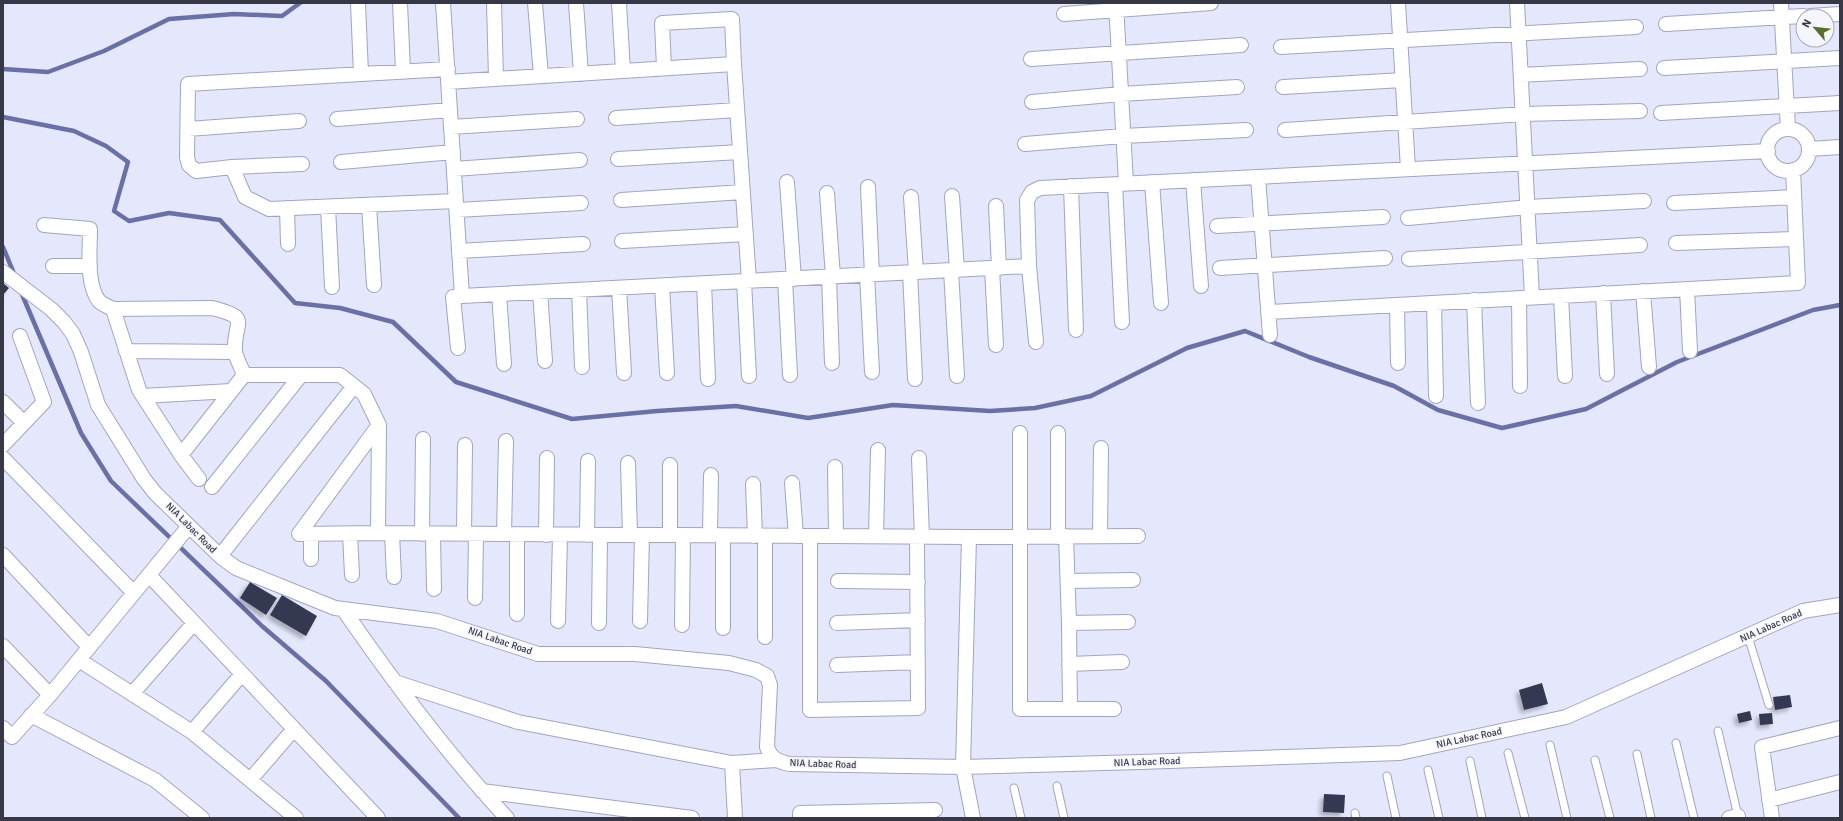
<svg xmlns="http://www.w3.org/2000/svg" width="1843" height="821" font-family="Signika,sans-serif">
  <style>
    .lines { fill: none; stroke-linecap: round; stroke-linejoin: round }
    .stream { stroke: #6970a8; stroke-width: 4.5 }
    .building { fill: #343851; filter: url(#shadow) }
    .service-casing { stroke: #a0a5c3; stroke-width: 9 }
    .minor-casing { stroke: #a0a5c3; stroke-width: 16 }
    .service { stroke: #fff; stroke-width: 7 }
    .minor { stroke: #fff; stroke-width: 14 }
    .labels { text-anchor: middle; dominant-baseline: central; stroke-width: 4; stroke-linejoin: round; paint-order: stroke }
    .street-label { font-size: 10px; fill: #363845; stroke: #f5f6fd }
  </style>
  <defs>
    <filter id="shadow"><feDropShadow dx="-3.5" dy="3.5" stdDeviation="2" flood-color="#0004"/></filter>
  </defs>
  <rect width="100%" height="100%" fill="#e5e8fc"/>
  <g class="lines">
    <path class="stream" d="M3 69 48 72 104 51 169 19 234 14 282 16 300 3
      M3 117 74 131 106 146 128 162 114 211 129 221 169 213 220 220 295 303 340 308 393 322 456 382 572 419 657 411 736 406 808 418 893 405 990 411 1035 408 1091 396 1187 348 1245 331 1309 357 1394 386 1438 410 1502 428 1586 409 1677 362 1813 310 1840 305
      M3 247 15 276
      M21 292 81 433 111 481 262 626 326 681 459 818"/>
  </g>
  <path class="building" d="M3 283 9 288 3 295Z
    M250 582 277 598 266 615 240 598Z
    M282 595 317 616 306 636 270 615Z
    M1542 683 1548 704 1524 710 1519 690Z
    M1790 695 1792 707 1775 710 1773 697Z
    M1750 711 1752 720 1739 723 1737 714Z
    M1772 713 1773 724 1760 725 1759 714Z
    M1324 794 1345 795 1344 813 1323 812Z"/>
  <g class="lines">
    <g class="service-casing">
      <path id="service" d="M1748 636 1769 705
        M1718 731 1738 816
        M1676 743 1694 818
        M1550 745 1567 818
        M1508 753 1525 818
        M1637 754 1651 818
        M1595 760 1610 818
        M1470 761 1482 818
        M1428 770 1439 818
        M1387 776 1396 818
        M1057 786 1064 818
        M1014 788 1021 818
        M1355 813 1356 818"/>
    </g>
    <g class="minor-casing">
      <path id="minor" d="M358 3 361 74
        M400 3 403 71
        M443 3 462 296 1029 266 1027 200 1032 192 1040 188 1768 151
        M494 3 496 79
        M535 3 541 76
        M576 3 581 74
        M619 3 623 71
        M1116 3 1126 183
        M1398 3 1408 169
        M1517 3 1532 297
        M1781 3 1788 129
        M1064 14 1211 3
        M1810 16 1840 14
        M1666 24 1803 16
        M1281 47 1636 27
        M1031 59 1241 45
        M664 68 662 23 732 19 734 64
        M1664 68 1840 58
        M448 69 188 84 187 157 189 165 196 171 232 167 245 197 269 209 456 201
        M1521 75 1640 69
        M448 82 734 64 749 281
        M1283 87 1403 80
        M1032 102 1121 94 1237 87
        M1661 113 1840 103
        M616 118 737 110
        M337 119 450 110
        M451 127 577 119
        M188 129 299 121
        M1767 150a21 21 0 1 1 42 0a21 21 0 1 1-42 0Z
        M1285 130 1524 114 1640 111
        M1025 144 1123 136 1246 130
        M1809 149 1840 147
        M618 159 740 152
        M341 162 453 152
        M232 167 302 164
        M454 169 580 160
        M1258 177 1270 335
        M1193 180 1201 286
        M787 182 794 279
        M1152 182 1161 303
        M1115 184 1122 322
        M1071 186 1076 330
        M868 187 872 275
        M827 193 833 277
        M952 196 957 270
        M911 197 916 272
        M621 200 743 192
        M1674 203 1794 197
        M369 205 374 285
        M996 206 999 268
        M328 207 332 287
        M287 208 288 244
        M457 210 581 203
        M1408 218 1528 207 1644 201
        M44 225 90 229C90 249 86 285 99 301 102 304 109 307 113 309L212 308C253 318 233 322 235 351 236 359 242 368 244 375H340L364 394 379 425 378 533 969 537 963 767 973 818
        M1217 226 1383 217
        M622 241 746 234
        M1676 243 1796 239
        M459 251 583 244
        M1409 259 1640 245
        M53 266H90
        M1029 266 1036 342
        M992 268 996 345
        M1220 268 1385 258
        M951 270 957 376
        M3 272 51 309 64 322 73 334 81 352 98 405 144 479 155 493 189 526 221 557 236 568 335 608 437 621 538 654H635L729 663 756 670 767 676 770 685 767 747C771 759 779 762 790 764L963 767 1140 762 1400 753 1566 717 1803 611 1840 605
        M910 272 915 379
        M867 275 872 372
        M829 277 832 363
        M785 279 790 375
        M744 281 749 376
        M704 283 708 379
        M662 286 667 373
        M619 288 624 373
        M1687 289 1690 351
        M579 290 582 367
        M1643 291 1649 367
        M540 292 545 361
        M1603 293 1607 374
        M499 294 504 364
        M1561 296 1565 376
        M1519 298 1520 386
        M1474 300 1478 403
        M1434 303 1436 396
        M1397 305 1398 363
        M113 309 139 390 181 455 244 375
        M1268 312 1798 283 1793 170
        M458 348 453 297 462 296
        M126 351 235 352
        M143 396 231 391
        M3 402 24 423
        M1020 433V709H1114
        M1058 433V537
        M3 445 44 402 20 336
        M181 455 199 479
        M3 458 134 593
        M919 458 922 537
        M628 463 630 535
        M670 465V535
        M835 467 836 536
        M792 483 796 536
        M753 484 755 536
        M212 487 301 375
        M378 533 299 534 379 425
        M311 534V559
        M350 534 352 575
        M392 534 394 577
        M422 534 423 439
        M433 534 434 589
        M464 534 465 445
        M504 534 506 441
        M546 535 547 458
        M587 535 588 461
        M710 535 711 475
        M765 536V637
        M810 536V710L918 708 917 537
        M876 536 878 450
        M1066 536 1069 623 1070 709
        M1100 536 1101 448
        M969 537 1138 536
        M3 555 89 647
        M220 556 354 386
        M149 575 378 818
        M838 581 918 582
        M1068 581 1133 580
        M475 598 476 534
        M343 609C392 680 448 755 507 818
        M517 614V534
        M558 621 560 535
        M640 621 642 535
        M599 623 600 535
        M837 623 918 620
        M1069 623 1128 622
        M682 625 683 535
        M723 628V536
        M3 646 50 695
        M79 660 192 732 296 818
        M1069 664 1122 662
        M837 665 918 662
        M395 682 518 722 732 763 776 760
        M132 694 194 623
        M31 715 155 780 202 818
        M3 728 12 737 50 695 189 526
        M192 732 242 674
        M732 763 735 818
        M250 780 294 729
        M482 791 692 818
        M1769 800 1840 782
        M800 818V813L935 810
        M1729 818 1738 816
        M1772 818 1762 747 1840 728"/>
    </g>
    <use href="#service" class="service"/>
    <use href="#minor" class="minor"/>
  </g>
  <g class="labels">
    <g class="street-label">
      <text transform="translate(191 528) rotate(45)">NIA Labac Road</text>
      <text transform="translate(1771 626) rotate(-24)">NIA Labac Road</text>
      <text transform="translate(500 641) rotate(19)">NIA Labac Road</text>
      <text transform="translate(1469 738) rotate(-12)">NIA Labac Road</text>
      <text transform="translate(1147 762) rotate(-2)">NIA Labac Road</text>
      <text transform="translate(823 764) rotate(2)">NIA Labac Road</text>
    </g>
  </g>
  <rect width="1843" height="821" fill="none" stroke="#363845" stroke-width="8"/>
  <g transform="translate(1815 28) rotate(298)"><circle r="19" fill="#f5f6fd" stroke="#a9aab3"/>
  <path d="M0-3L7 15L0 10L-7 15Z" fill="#557227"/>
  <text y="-6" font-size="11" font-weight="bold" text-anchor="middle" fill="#363845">N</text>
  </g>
</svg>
